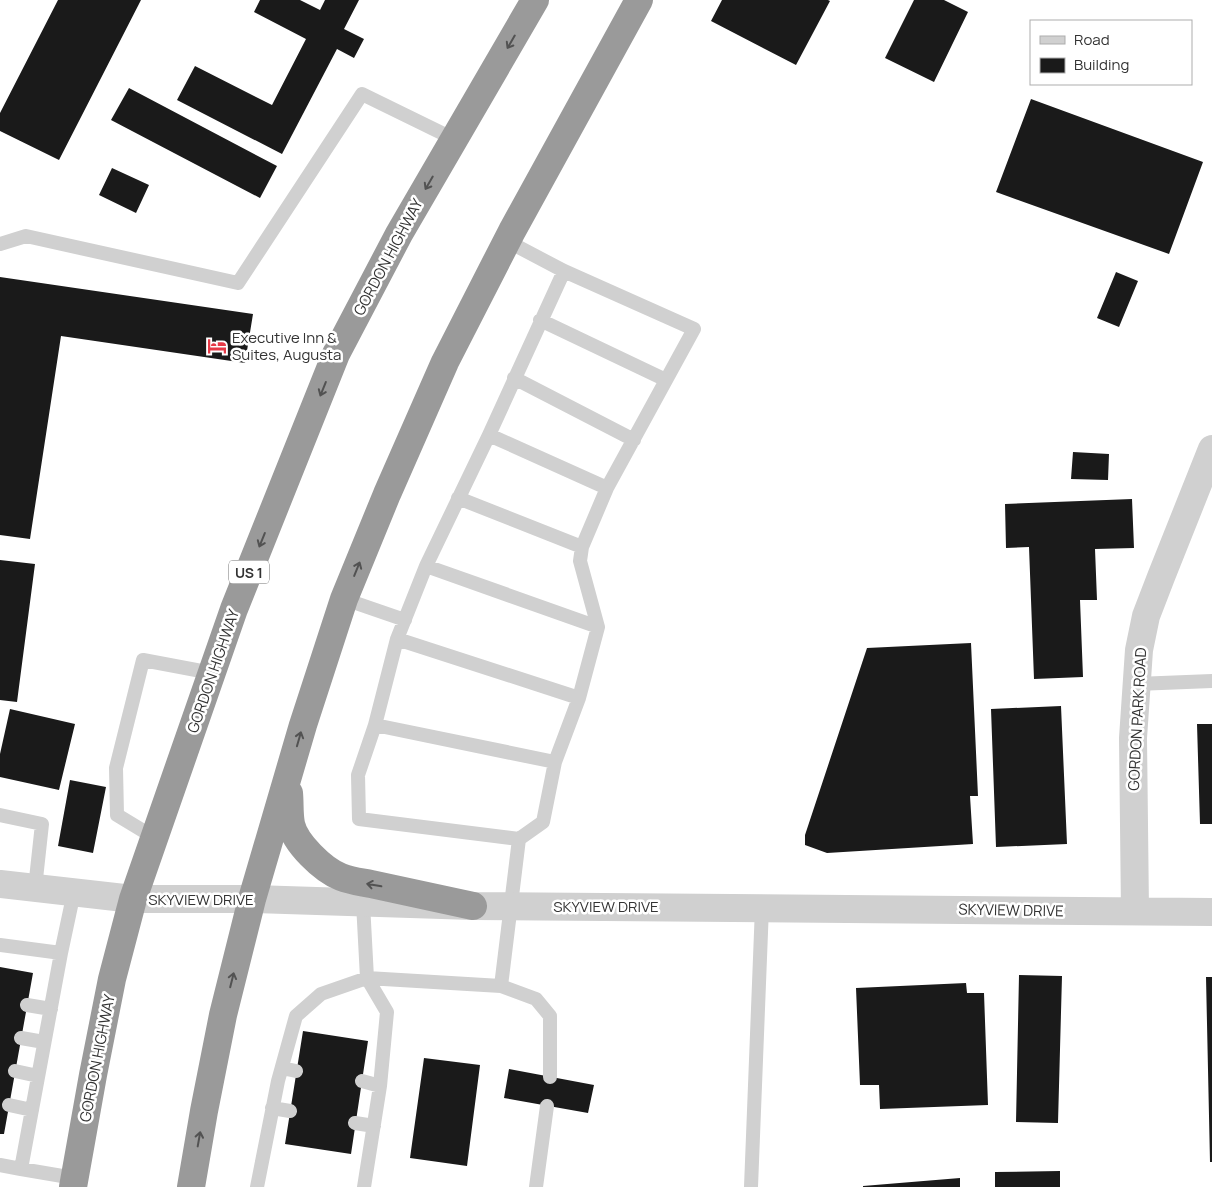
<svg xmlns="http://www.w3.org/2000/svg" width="1212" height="1187" font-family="Manrope,sans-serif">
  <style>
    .building { fill: #1a1a1a }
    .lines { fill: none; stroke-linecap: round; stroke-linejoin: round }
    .lane { stroke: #d0d0d0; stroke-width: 14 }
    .street { stroke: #d0d0d0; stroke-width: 28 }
    .highway { stroke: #9a9a9a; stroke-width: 28 }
    .oneway { stroke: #525252 }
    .labels { text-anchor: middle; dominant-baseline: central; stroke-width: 5; stroke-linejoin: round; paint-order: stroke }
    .shield { fill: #fff; stroke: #707070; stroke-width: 1 }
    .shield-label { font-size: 14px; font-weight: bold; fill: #333 }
    .street-label { font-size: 15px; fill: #333; stroke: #fff }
    .poi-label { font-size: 15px; fill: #333; stroke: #fff; text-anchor: start }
  </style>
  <rect width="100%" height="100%" fill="#fff"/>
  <path class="building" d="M58 0H141L59 160 0 131V113Z
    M260 0H300L320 10 325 0H359L344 29 364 39 354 58 337 49 282 154 177 100 195 66 272 105 306 39 254 12Z
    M722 0H828L830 1 796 65 711 21Z
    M914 0H944L968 12 934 82 885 58Z
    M129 88 277 166 260 198 111 120Z
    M1031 99 1203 162 1169 254 996 192Z
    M112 168 149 185 136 213 99 195Z
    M1116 272 1138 281 1119 327 1097 318Z
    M0 277 253 314 245 363 61 336 30 539 0 535Z
    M1073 452 1109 454 1108 480 1071 479Z
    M1132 499 1134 548 1095 549 1097 600H1080L1083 677 1034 679 1029 547 1006 548 1005 504Z
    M0 560 35 564 17 702 0 700Z
    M971 643 978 796H970L973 844 827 853 805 845V835L867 648Z
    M1061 706 1067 844 996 847 991 709Z
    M10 709 75 724 59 790 0 777V754Z
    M1197 724H1212V824H1200Z
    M70 780 106 787 93 853 58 846Z
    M0 967 33 973 4 1134H0Z
    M1019 975 1062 976 1058 1123 1016 1122Z
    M1206 977H1212V1162H1210Z
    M966 983 967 993H984L988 1105 880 1109 879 1085H860L856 988Z
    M303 1031 368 1041 351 1154 285 1144Z
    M424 1058 480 1065 467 1166 410 1158Z
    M509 1069 594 1085 588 1113 504 1098Z
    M1060 1171V1187H995V1172Z
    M960 1178V1187H863V1186Z"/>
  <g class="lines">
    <path class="lane" d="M507 241 564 271 694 329 607 488 582 547 580 561 598 627
      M0 244 26 236 238 283 362 94 454 139
      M540 320 666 380
      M514 378 634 440
      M489 435 607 488
      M458 498 582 547
      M426 566 489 435 564 271
      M344 599 405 620
      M397 639 579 698 555 762 543 822 519 839
      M1136 684 1212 681
      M375 725 555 762
      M0 815 42 824 35 888
      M155 838 117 815 116 768 143 660 212 673
      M363 903 367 978 387 1012 380 1086 364 1187
      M0 945 61 953
      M501 986 519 839 359 819 358 775 375 725 397 639 426 566 598 627 579 698
      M27 1005 51 1009
      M21 1038 44 1042
      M282 1068 296 1071
      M15 1071 38 1076
      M362 1081 380 1086
      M9 1105 32 1110
      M272 1108 290 1111
      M355 1123 374 1126
      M0 1165 21 1169
      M74 1178 21 1169 61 953 74 892
      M257 1187 278 1081 296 1016 321 994 367 978 501 986 536 999 550 1016V1077
      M536 1187 547 1106
      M751 1187 762 907"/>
    <path class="street" d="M0 884 133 899H252L473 906 1212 912
      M1135 911 1133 738 1139 650 1146 616 1161 577 1212 449"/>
    <path class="highway" d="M289 793C290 803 289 814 291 824 295 843 323 870 341 877 351 881 361 882 371 884L473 906
      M73 1187 93 1075 112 979 133 899 234 609 336 354 399 234 535 0
      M191 1187 204 1111 223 1015 252 899 303 725 344 599 387 494 445 362 512 231 639 0"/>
  </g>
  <defs><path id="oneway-shaft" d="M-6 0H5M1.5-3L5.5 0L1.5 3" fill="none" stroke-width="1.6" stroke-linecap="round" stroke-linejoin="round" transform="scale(1.25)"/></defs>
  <g class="oneway">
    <use href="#oneway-shaft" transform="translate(511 42) rotate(120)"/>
    <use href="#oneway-shaft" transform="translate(429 183) rotate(120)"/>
    <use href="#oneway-shaft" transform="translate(323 389) rotate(112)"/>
    <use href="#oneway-shaft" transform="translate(262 540) rotate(112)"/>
    <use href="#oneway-shaft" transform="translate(357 569) rotate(-68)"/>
    <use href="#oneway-shaft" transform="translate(299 739) rotate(-74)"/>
    <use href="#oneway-shaft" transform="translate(374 885) rotate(-170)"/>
    <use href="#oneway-shaft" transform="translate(232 980) rotate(-76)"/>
    <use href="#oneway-shaft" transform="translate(199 1139) rotate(-80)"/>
  </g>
  <defs>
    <g id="hotel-bare" transform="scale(1.5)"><path d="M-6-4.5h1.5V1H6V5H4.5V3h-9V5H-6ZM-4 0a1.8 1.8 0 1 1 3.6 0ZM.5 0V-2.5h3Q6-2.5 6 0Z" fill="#e63946" stroke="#fff" stroke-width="2.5" paint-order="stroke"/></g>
  </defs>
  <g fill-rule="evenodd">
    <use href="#hotel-bare" x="217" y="346"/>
  </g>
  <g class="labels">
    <rect class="shield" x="229" y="560.5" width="40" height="23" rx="4"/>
    <g class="shield-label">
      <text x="249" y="572">US 1</text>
    </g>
    <g class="street-label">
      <text transform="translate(388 257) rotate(-62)">GORDON HIGHWAY</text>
      <text transform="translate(213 671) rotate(-71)">GORDON HIGHWAY</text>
      <text transform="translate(1137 719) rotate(-87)">GORDON PARK ROAD</text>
      <text x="201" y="899">SKYVIEW DRIVE</text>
      <text x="606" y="906">SKYVIEW DRIVE</text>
      <text transform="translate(1011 910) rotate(1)">SKYVIEW DRIVE</text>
      <text transform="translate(97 1058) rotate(-79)">GORDON HIGHWAY</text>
    </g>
    <g class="poi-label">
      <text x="232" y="337">Executive Inn &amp;<tspan x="232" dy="17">Suites, Augusta</tspan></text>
    </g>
  </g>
  <rect x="1030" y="20" width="162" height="65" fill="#ffffff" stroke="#adadad"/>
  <rect x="1040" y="36" width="25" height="8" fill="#d0d0d0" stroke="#adadad"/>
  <text x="1074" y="45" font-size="15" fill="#333333">Road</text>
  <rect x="1040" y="58" width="25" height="15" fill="#1a1a1a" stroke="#adadad"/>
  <text x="1074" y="70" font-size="15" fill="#333333">Building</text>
</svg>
